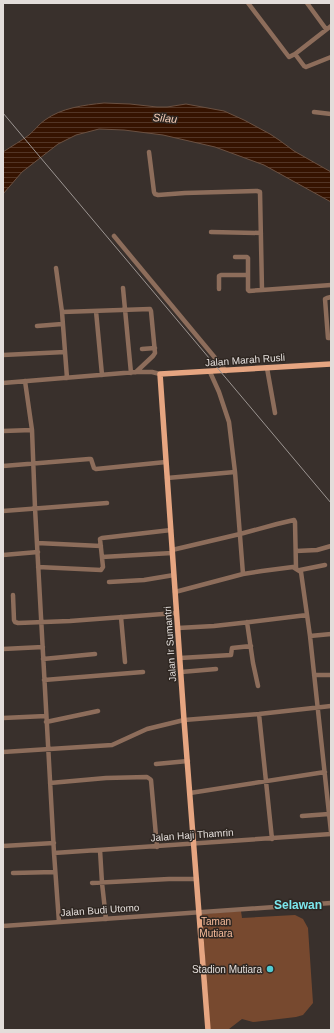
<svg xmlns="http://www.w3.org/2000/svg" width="334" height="1033" font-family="Helvetica,sans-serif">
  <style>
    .park { fill: #77492f }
    .water { fill: url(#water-rules); stroke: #6a5041 }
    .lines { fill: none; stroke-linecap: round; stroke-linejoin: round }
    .minor { stroke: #8d6d5b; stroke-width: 4.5 }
    .major { stroke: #e6a581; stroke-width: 5.5 }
    .rail { stroke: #9c9592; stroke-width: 1 }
    .poi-dot { fill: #51ccd3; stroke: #2f2722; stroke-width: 1.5 }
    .labels { text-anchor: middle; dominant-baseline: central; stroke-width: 3; stroke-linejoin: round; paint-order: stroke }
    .street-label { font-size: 10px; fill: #e3ddda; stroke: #2f2722 }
    .park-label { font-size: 10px; fill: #f8bc9b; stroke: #2f2722 }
    .poi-label { font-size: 10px; fill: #e3ddda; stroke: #2f2722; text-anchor: end }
    .water-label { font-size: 11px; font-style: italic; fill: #f5cdb7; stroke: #2f2722 }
    .quarter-label { font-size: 12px; font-weight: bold; fill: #7be7ed; stroke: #2f2722 }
  </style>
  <defs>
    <pattern id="water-rules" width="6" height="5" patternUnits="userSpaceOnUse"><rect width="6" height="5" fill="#361300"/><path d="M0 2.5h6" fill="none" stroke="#533525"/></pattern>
  </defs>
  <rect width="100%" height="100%" fill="#39302c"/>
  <path class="park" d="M241 911 242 918 295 915 303 919 308 928 313 1003 303 1015 296 1017 253 1022 242 1019 229 1029 210 1030 202 914Z"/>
  <path class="water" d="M104 103 130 104 157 107H167L186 104 224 111 244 120 270 134 279 140 294 151 331 172V202L264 165 215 147 163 135 124 130 99 129 76 135 58 144 22 172 3 194V152C12 146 21 141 29 135 35 130 39 124 45 120 61 108 84 105 104 103Z"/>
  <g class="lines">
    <path class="minor" d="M248 3 289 57 295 54 331 26
      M307 3 326 29
      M295 54 304 66 306 67 331 57
      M314 112 331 114
      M149 152 154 192 155 194 158 195 185 193 257 191 260 192 262 290 331 285
      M211 232 261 233
      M114 236 226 371
      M235 257H247L248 258V290L249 291 262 290
      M56 268 62 312 67 378
      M123 288 131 373
      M219 289V276L221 275H248
      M331 297 327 298 325 299 328 338H331
      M96 311 102 375
      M62 312 150 309 151 311 155 353 153 356 136 372
      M37 326 62 324
      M142 349 155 348
      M3 355 65 352
      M267 368 275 413
      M210 372 219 392 229 422 235 472 243 574
      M25 381 32 430 35 508 54 853 59 922
      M3 383 136 372H152L160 374
      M3 431 32 430
      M3 466 89 459H91L94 468 96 469 166 462
      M167 478 235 472
      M3 511 107 503
      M37 543 101 546
      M172 550 240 534 277 524 294 520 295 522 296 568
      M296 551 317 550 331 546
      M3 555 38 552
      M102 557 172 553
      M38 567 101 570 103 567 100 539 102 538 171 530
      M300 570 325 565
      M109 582 144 580 174 575
      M175 592 243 574 262 571 293 567 301 572 310 636 331 832
      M13 595 14 620 15 622 18 623 70 621 176 613
      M121 617 125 662
      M247 622 253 663 258 686
      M178 628 214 626 250 622 307 615
      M310 636 331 634
      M3 649 43 647
      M180 658 231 655 232 648 251 646
      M43 659 95 654
      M181 672 216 669
      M314 675H331
      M44 680 143 672
      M259 714 272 839
      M3 718 46 716
      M46 722 98 711
      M3 752 112 745 147 729 184 720 259 714 331 706
      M156 764 188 761
      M50 783 106 778 147 777 150 779 151 780 157 847
      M190 793 325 772
      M302 816 329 814
      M3 846 54 843
      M100 850 102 883 106 919
      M54 853 331 834
      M13 873 55 872
      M92 883 169 879H197
      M3 926 331 903"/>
    <path class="major" d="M208 1030 184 720 160 374 331 364"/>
    <path class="rail" d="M3 113 331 503"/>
  </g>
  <circle class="poi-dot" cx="270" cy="969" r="4"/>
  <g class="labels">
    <g class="street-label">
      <text transform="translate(245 360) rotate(-4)">Jalan Marah Rusli</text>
      <text transform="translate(170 644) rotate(-94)">Jalan Ir Sumantri</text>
      <text transform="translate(192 835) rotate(-4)">Jalan Haji Thamrin</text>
      <text transform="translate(100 910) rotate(-4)">Jalan Budi Utomo</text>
    </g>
    <g class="park-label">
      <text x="216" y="921">Taman<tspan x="216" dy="12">Mutiara</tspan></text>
    </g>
    <g class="poi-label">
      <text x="262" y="969">Stadion Mutiara</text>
    </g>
    <g class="water-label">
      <text transform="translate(165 118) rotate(5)">Silau</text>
    </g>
    <g class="quarter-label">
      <text x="298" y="905">Selawan</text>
    </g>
  </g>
  <rect width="334" height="1033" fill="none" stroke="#e3ddda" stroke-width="8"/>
</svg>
